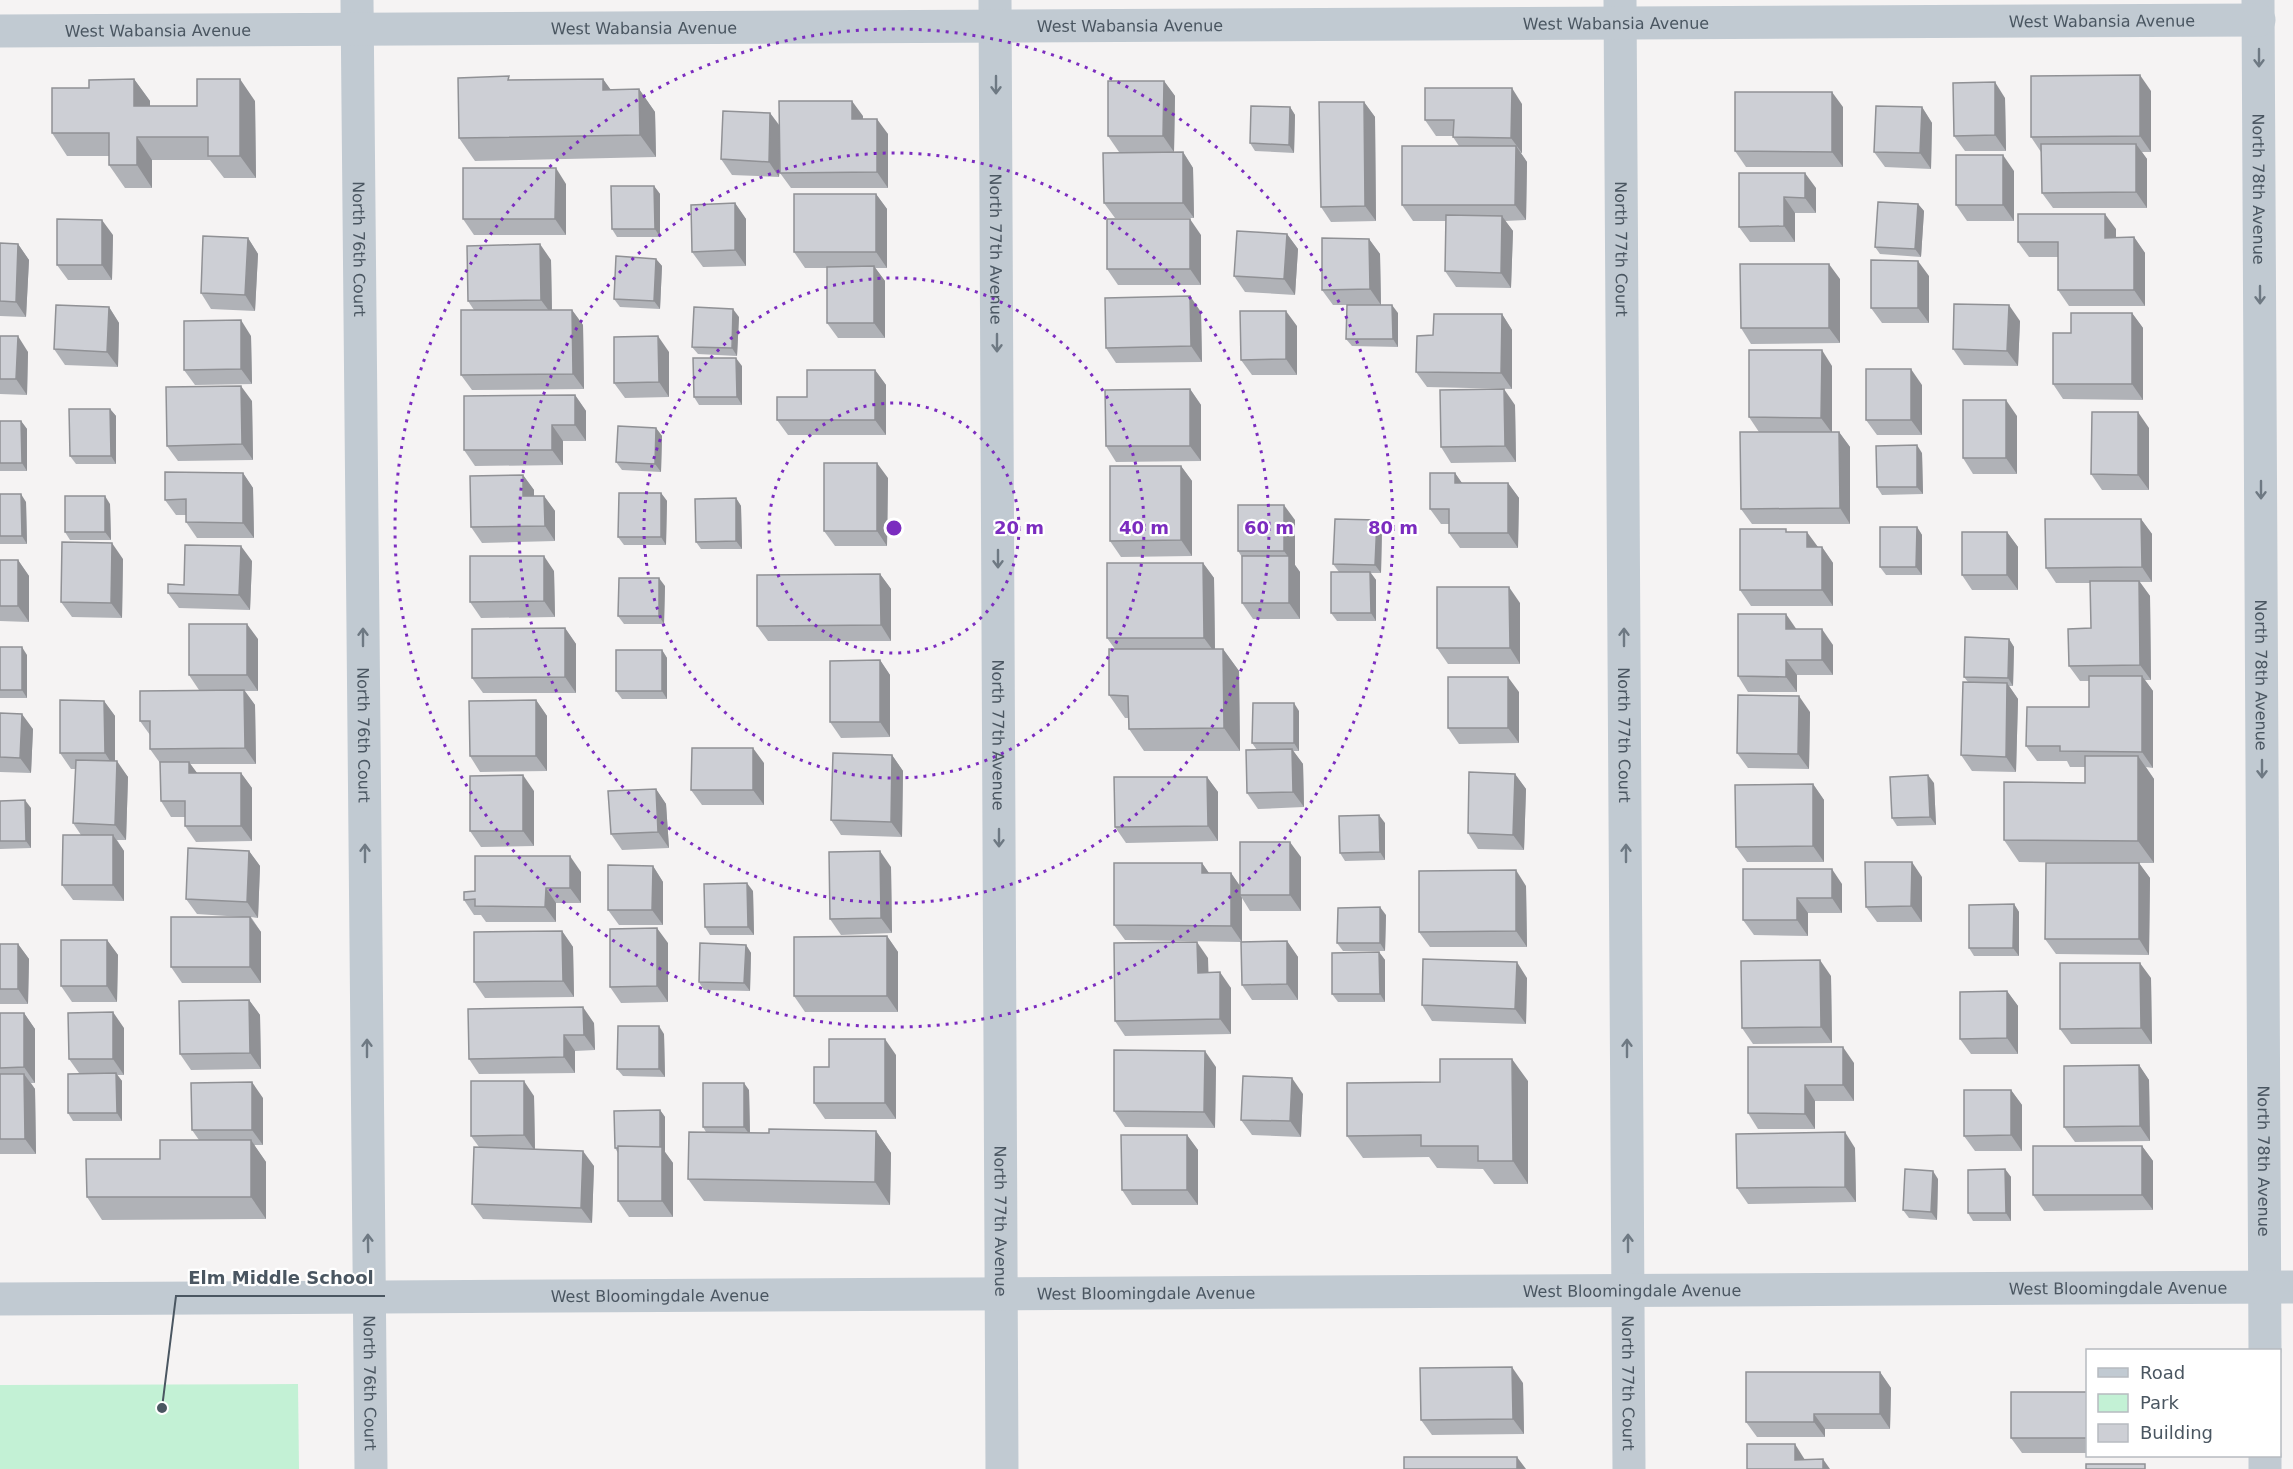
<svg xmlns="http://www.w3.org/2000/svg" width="2293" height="1469" font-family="'DejaVu Sans',sans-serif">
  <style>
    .green { fill: #c3f1d5 }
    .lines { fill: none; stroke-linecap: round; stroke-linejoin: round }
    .minor { stroke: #c1cad2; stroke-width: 33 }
    .wall { fill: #b0b2b7 }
    .shaded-wall { fill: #909195 }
    .building { fill: #cdcfd5; stroke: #909195; stroke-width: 1.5 }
    .oneway { stroke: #6e7983 }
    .ring { fill: none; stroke: #7b2cbf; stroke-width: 3; stroke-dasharray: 3 6 }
    .labels { text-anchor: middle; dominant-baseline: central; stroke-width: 4.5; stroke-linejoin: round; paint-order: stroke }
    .street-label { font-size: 16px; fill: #4a5661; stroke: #fff }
    .centre { fill: #7b2cbf; stroke: #fff; stroke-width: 3 }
    .ring-label { font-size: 18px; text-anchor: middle; font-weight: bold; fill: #7b2cbf; stroke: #fff; stroke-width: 4.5; stroke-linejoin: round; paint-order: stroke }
    .leader { fill: none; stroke: #4a5661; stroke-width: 2 }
    .callout-dot { fill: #4a5661; stroke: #fff; stroke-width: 2 }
    .callout-label { font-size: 18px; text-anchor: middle; font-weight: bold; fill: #4a5661; stroke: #fff; stroke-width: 4.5; stroke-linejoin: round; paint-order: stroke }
  </style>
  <rect width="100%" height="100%" fill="#f5f3f3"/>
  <path class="green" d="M298 1384 299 1469H0V1385Z"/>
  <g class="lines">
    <g class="minor">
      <path id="s1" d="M357 0 371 1469"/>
      <path id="s2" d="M995 0 1002 1469"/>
      <path id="s3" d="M1620 0 1629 1469"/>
      <path id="s4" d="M2258 0 2265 1350"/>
      <path id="s5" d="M0 31 2259 20"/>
      <path id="s6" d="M0 1299 2293 1287"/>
      <path d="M2265 1456V1469"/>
    </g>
  </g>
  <path class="wall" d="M134 79 150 101V106H197L255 101 256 178H224L210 160H152V188H125L109 165V156H67L52 133 89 88Z
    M603 79 610 90 639 89 655 112 656 157 475 161 459 138 511 80Z
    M1164 81 1175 96 1174 152H1119L1108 136Z
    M2151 91V152H2142L2147 159V208H2053L2042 193 2041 152 2031 137Z
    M2005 98 2006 151H1965L1954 136Z
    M1364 102 1375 117 1376 221 1331 222 1321 207Z
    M1522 104V153H1521L1527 162 1526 220 1505 221 1513 231 1511 288 1456 287 1445 271 1446 221H1413L1402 205 1459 146 1453 137V136H1436L1425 120Z
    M1290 107 1295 115 1294 153 1255 151 1250 143Z
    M1843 107V167H1746L1735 151Z
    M1922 107 1932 123 1931 169 1885 167 1874 152Z
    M770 113 780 126 863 116V119L888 134V188H791L780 173V168L779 177 732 175 721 159Z
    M1183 152 1193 168 1194 218H1115L1104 203Z
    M2014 171V221H1967L1956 205Z
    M1739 173 1816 188V213H1795V242H1750L1739 227Z
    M566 184V235H474L463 219Z
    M654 186 660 194V237H617L612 229Z
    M876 194 887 209V268H875L885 281V338H838L827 323V268H805L794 252Z
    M735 203 746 219V266L703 267 692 252Z
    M1918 204 1924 211 1921 257 1880 254 1875 247Z
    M2116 229V237H2134L2145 253V306H2069L2058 290V257H2029L2018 242Z
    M1287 234 1298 249 1295 295 1245 292 1234 276Z
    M113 235 112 280H68L57 265Z
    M1201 235V285H1118L1107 269Z
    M248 238 258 254 255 311 211 309 201 293Z
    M1369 239 1380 254 1381 305H1333L1322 290Z
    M0 243 18 244 29 260 26 317 0 316Z
    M656 259 662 266 660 309 620 307 614 299Z
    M551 260 552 310H572L583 325 584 389 472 390 461 375 474 310 468 301Z
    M1929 276V323H1882L1871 308Z
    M1840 279V343L1751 344 1741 328Z
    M109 307 119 323 118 367 65 365 54 349Z
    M1201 312 1202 362 1116 363 1106 348Z
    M1398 313V347L1352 346 1346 339Z
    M2132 313 2143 328V400L2063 399 2053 384 2071 333Z
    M1502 314 1512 330V389L1427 387 1416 372 1433 335Z
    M739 317 737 356 698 354 692 347Z
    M2020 321 2018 366 1964 365 1953 349Z
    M1297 326V375H1252L1241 360Z
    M0 336 28 352 27 395 0 394Z
    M251 336 252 384 195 385 184 370Z
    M669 352V397L625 398 614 383Z
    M742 366V405H699L694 397Z
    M1832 366V432H1839L1850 447V524H1752L1741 509 1759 432 1749 417Z
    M875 370 886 385V435H788L777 420 807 397Z
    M1922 385V435H1877L1866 420Z
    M1190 389 1201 405V461L1116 462 1106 446Z
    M575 395 586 411V441H563V465L475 466 464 450Z
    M252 401 253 460 178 461 167 446Z
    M1515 405 1516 462 1451 463 1441 447Z
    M110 409 116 416V464H76L70 456Z
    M2017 416V474H1973L1963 458Z
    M0 421H21L27 429V471H0Z
    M656 428 662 436 661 472 622 470 616 462Z
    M2149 428V490H2102L2091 474Z
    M1922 453 1923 494 1882 495 1877 487Z
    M1181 466 1192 481V556L1121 557 1110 541Z
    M243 473 253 488 254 538H197L186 522V515H176L165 500Z
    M1455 473 1462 483H1508L1519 498 1518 548H1460L1449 533V524H1441L1430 509Z
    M523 475 534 490V496H544L555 511V541L482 543 471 527Z
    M888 478 887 546H835L824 531Z
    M661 493 667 501 666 545H624L618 537Z
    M0 494 26 502 27 544H0Z
    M736 498 741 506 742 549H701L696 542Z
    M110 504 111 540H70L65 532Z
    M2141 519 2152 534V582H2140L2150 596 2151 680H2145L2153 691V768L2146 767 2154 779V863H2139L2150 878 2149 955 2056 954 2045 939 2103 863 2019 862 2004 840 2085 783V767H2070L2067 761H2037L2026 746 2089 707V681H2080L2069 666 2091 628 2090 583H2056L2046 568Z
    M1295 520V565L1300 572V619H1253L1242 603V557L1238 551Z
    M1377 520 1382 528 1381 573H1371L1376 580V621H1337L1331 613 1339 572 1333 564Z
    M1917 527 1922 535V575H1886L1880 567Z
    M1788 532 1818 547H1822L1833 563V606H1751L1740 590Z
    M2007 532 2018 547V590H1972L1962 575Z
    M123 559 122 618 72 617 61 602Z
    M0 560H18L29 576V622L0 621Z
    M252 561 250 610 179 608 168 593 184 585Z
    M1203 563 1214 578 1215 649H1223L1239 671 1240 751H1144L1129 729 1128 718H1125L1109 695 1115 649 1107 638Z
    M554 571 555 617 481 618 470 602Z
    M880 574 891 589V641H768L757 626Z
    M665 586 664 624H624L618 616Z
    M1520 603V664H1448L1437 648Z
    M565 628 576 644V693H483L472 678Z
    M1797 629 1833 645V675H1797V692H1748L1738 676Z
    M258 639V691H245L255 705 256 764H190L197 773H241L252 788V841L196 842 185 826V817H171L161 801 160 763 150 749V735L140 721 199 690 189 675Z
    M2009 639 2014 647 2013 686H2009L2018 699 2016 772 1972 771 1961 755 1968 682 1964 677Z
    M0 647 27 655V698H0Z
    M662 650 667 658V699H622L616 691Z
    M880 660 890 675V737L841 738 830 722Z
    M1519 692V743L1459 744 1448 728Z
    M536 700 547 716V771L480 772 470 756Z
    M104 701 115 716V761L128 777 126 840H117L124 851V901L73 900 62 885 81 835 73 823 76 769H71L60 753Z
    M1299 711V751H1293L1303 764 1304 807 1258 809 1247 793 1257 750 1252 743Z
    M1810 712 1809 769 1748 768 1737 753Z
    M0 713 33 729 31 773 0 772Z
    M892 755 903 771 902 837 841 835 831 820Z
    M764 763V805H702L691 790Z
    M1515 774 1526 789 1524 850 1478 849 1468 833Z
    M1207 777 1218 792V841L1126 843 1115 827Z
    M1934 783 1936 825 1897 826 1892 818Z
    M1813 784 1824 800V862H1747L1736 847Z
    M656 789 666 804 669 848 622 850 611 834Z
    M534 791V846L481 847 470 831Z
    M0 801 31 808V848L0 849Z
    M1385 823V860L1345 861 1340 853Z
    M249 851 260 866 258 918 251 917 261 932V983H182L171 967 242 917 197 914 186 899Z
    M1301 857V911H1250L1242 898V942L1287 941 1298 957V1000H1252L1242 985 1241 942 1125 940 1114 925 1202 863 1209 873H1231L1240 886Z
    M653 866 663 882V925H619L608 910Z
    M891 867 892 933 841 935 830 919Z
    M1743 869 1842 884V913H1808V936L1754 935 1743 920Z
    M581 872V903H556V922H486L481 915H474L464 900 475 891Z
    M1922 877V922H1877L1866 907Z
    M1526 886 1527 947H1430L1419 932Z
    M753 891 754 935H710L705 927Z
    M2014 904 2019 912V956H1974L1969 948Z
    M1386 915 1385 951H1343L1337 943Z
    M562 931 573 947 574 997 485 998 474 982Z
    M887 936 898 952V1012H805L794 996Z
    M107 940 118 955 117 1002H72L61 986Z
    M668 943V1002L621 1003 610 987Z
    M0 944H18L29 959 28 1004H0Z
    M746 945 751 953 750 991 704 990 699 982Z
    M1379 952 1385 960V1002H1338L1332 994Z
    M1208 958V973L1231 988V1034L1125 1036 1115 1021Z
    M1831 976 1832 1043 1753 1044 1742 1028Z
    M1527 978 1526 1024 1432 1021 1422 1005Z
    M2151 978 2152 1044H2071L2060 1029Z
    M2007 991 2018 1006V1054H1971L1960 1039Z
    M249 1000 260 1015 261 1069 191 1070 180 1054Z
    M0 1013H24L35 1029V1083H31L35 1089 36 1154H0Z
    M594 1023 595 1050 575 1051V1073L479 1074 469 1059Z
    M124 1028V1075H117L122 1081V1121H73L68 1113 79 1073 69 1059Z
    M664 1034 665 1077 623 1076 617 1069Z
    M1748 1047 1854 1063V1101H1815V1129H1758L1748 1113Z
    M896 1055V1119H825L814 1103 829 1067Z
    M2139 1065 2149 1080 2150 1141 2075 1142 2064 1127Z
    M1216 1067 1215 1128 1125 1127 1114 1111Z
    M1528 1081V1184H1494L1483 1169 1437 1168 1429 1157 1363 1158 1347 1136Z
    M749 1090 750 1133 876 1131 891 1153 890 1205 704 1201 688 1179 706 1132 703 1127Z
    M2011 1090 2022 1105V1151H1975L1964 1136Z
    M1303 1094 1301 1137 1252 1135 1241 1120Z
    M534 1096 535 1149 594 1166 592 1223 483 1219 472 1204 479 1147 471 1136Z
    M263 1098V1145H254L266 1162V1219L102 1220 87 1197 199 1140 192 1130Z
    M660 1110 665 1117V1152L673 1163V1217H629L618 1201V1153L615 1148Z
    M1187 1135 1198 1150V1205H1132L1122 1190Z
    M2142 1146 2153 1161V1210L2044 1211 2033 1195Z
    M1855 1148 1856 1202 1748 1204 1737 1188Z
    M2005 1169 2011 1177V1221H1973L1968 1213Z
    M1938 1179 1937 1220 1909 1218 1903 1210Z
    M1880 1372 1891 1388 1890 1429H1825V1437H1757L1746 1422Z
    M1523 1383 1524 1434 1432 1435 1421 1420Z
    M2088 1392V1453H2022L2011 1438Z"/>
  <path class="shaded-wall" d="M2140 75 2151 91V152L2140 136Z
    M134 79 150 101V129L134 106Z
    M240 79 255 101 256 178 240 156Z
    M603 79 619 101 603 90Z
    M1164 81 1175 96 1174 152 1163 136Z
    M1995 82 2005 98 2006 151 1995 135Z
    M1512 88 1522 104V153L1511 138Z
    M639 89 655 112 656 157 640 135Z
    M1832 92 1843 107V167L1832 152Z
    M852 101 863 116 862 135 852 119Z
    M1364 102 1375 117 1376 221 1365 206Z
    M1290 107 1295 115 1294 153 1289 145Z
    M1922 107 1932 123 1931 169 1920 153Z
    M770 113 781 128 779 177 769 162Z
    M877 119 888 134V188L877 172Z
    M137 137 152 160V188L137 165Z
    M2136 144 2147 159V208L2136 192Z
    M1516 146 1527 162 1526 220 1515 205Z
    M1183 152 1193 168 1194 218 1183 203Z
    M2003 155 2014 171V221L2003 205Z
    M556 168 566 184V235L555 219Z
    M1805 173 1816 188V213L1805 198Z
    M654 186 660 194V237L655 229Z
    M876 194 887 209V268L876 252Z
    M1784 197 1795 213V242L1784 226Z
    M735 203 746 219V266L735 250Z
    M1918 204 1924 211 1921 257 1915 249Z
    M2105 214 2116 229V253L2105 238Z
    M1502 216 1513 231 1511 288 1501 273Z
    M1190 219 1201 235V285L1190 269Z
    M102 220 113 235 112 280 102 265Z
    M1287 234 1298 249 1295 295 1284 279Z
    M2134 237 2145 253V306L2134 290Z
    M248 238 258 254 255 311 245 295Z
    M1369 239 1380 254 1381 305 1370 289Z
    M18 244 29 260 26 317 16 302Z
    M540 244 551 260 552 315 541 300Z
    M656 259 662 266 660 309 654 301Z
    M1918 261 1929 276V323L1918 308Z
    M1829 264 1840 279V343L1829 328Z
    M874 266 885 281V338L874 323Z
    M1190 296 1201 312 1202 362 1191 346Z
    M1392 305 1398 313V347L1393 339Z
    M2009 305 2020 321 2018 366 2007 351Z
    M109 307 119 323 118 367 107 352Z
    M733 309 739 317 737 356 732 348Z
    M572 310 583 325 584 389 573 374Z
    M1286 311 1297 326V375L1286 359Z
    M2132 313 2143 328V400L2132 384Z
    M1502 314 1512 330V389L1501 373Z
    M241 320 251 336 252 384 241 369Z
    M18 336 28 352 27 395 16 379Z
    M658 336 669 352V397L659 382Z
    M1822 350 1832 366V433L1821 418Z
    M736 358 742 366V405L737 397Z
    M1911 369 1922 385V435L1911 420Z
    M875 370 886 385V435L875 420Z
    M241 386 252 401 253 460 242 444Z
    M1190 389 1201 405V461L1190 446Z
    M1504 389 1515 405 1516 462 1505 446Z
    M575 395 586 411V441L575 425Z
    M2006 400 2017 416V474L2006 458Z
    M110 409 116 416V464L111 456Z
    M2138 412 2149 428V490L2138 475Z
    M21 421 27 429V471L22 463Z
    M552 425 563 441V465L552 450Z
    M656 428 662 436 661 472 655 464Z
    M1839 432 1850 447V524L1840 508Z
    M1917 445 1922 453 1923 494 1917 487Z
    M877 463 888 478 887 546 877 531Z
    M1181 466 1192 481V556L1181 540Z
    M243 473 253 488 254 538 243 523Z
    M1455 473 1466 489 1455 483Z
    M523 475 534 490V512L523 496Z
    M1508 483 1519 498 1518 548 1508 533Z
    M661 493 667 501 666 545 661 537Z
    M21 494 26 502 27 544 22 536Z
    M105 496 110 504 111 540 105 532Z
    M544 496 555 511V541L545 526Z
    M736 498 741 506 742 549 736 541Z
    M1284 505 1295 520V565L1300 572V619L1289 603V558L1284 551Z
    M2141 519 2152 534V582L2142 567Z
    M1377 520 1382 528 1381 573 1375 565Z
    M1917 527 1922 535V575L1916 567Z
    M1807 532 1818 547H1807Z
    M2007 532 2018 547V590L2007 575Z
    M112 543 123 559 122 618 111 603Z
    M241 546 252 561 250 610 239 595Z
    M1822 547 1833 563V606L1822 590Z
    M544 556 554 571 555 617 544 601Z
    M18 560 29 576V622L18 606Z
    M1203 563 1214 578 1215 653 1204 638Z
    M1370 572 1376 580V621L1371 613Z
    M880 574 891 589V641L881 625Z
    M659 578 665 586 664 624 659 616Z
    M2139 581 2150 596 2151 680 2140 665Z
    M1509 587 1520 603V664L1510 648Z
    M1786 614 1797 630 1786 629Z
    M247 624 258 639V691L247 675Z
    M565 628 576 644V693L565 677Z
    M1822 629 1833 645V675L1822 660Z
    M2009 639 2014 647 2013 686 2008 678Z
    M22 647 27 655V698L22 690Z
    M1223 649 1239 671 1240 751 1224 728Z
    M662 650 667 658V699L662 691Z
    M880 660 890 675V737L880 722Z
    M1786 660 1797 675V692L1786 677Z
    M2142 676 2153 691V768L2142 752Z
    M1508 677 1519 692V743L1508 728Z
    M2007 683 2018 699 2016 772 2006 757Z
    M244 690 255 705 256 764 245 748Z
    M1799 696 1810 712 1809 769 1798 754Z
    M536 700 547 716V771L536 756Z
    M104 701 115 716V769L105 753Z
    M1294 703 1299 711V751L1294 743Z
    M22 714 33 729 31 773 20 758Z
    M753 748 764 763V805L753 790Z
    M1292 749 1303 764 1304 807 1293 792Z
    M892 755 903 771 902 837 891 822Z
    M2138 756 2154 779V863L2138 841Z
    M117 761 128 777 126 840 115 825Z
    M189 762 200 777 189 773Z
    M241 773 252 788V841L241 826Z
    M1515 774 1526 789 1524 850 1513 835Z
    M523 775 534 791V846L523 831Z
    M1928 775 1934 783 1936 825 1930 817Z
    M1207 777 1218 792V841L1208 826Z
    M1813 784 1824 800V862L1813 846Z
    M656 789 666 804 669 848 658 832Z
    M25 800 31 808V848L26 841Z
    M1379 815 1385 823V860L1380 852Z
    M113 835 124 851V901L113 885Z
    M1290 842 1301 857V911L1290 895Z
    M249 851 260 866 258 918 247 902Z
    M880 851 891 867 892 933 881 918Z
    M570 856 581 872V903L570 888Z
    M1912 862 1922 877V922L1911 906Z
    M1202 863 1213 879 1202 873Z
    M2139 863 2150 878 2149 955 2139 939Z
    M653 866 663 882V925L652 910Z
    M1832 869 1842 884V913L1832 898Z
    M1516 870 1526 886 1527 947 1516 931Z
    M1231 873 1242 889 1240 895 1242 898V942L1231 926Z
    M747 883 753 891 754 935 748 927Z
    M546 888 556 903V922L545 907Z
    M1797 898 1808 913V936L1797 920Z
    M2014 904 2019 912V956L2013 948Z
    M1380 907 1386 915 1385 951 1380 943Z
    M250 917 261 932V983L250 967Z
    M657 928 668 943V1002L657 986Z
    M562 931 573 947 574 997 563 981Z
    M887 936 898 952V1012L887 996Z
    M107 940 118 955 117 1002 107 986Z
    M1287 941 1298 957V1000L1287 984Z
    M1197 942 1208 958 1209 988 1198 973Z
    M18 944 29 959 28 1004 18 989Z
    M746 945 751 953 750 991 744 983Z
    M1379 952 1385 960V1002L1380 994Z
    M1820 960 1831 976 1832 1043 1821 1027Z
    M1517 962 1527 978 1526 1024 1515 1009Z
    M2140 963 2151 978 2152 1044 2141 1028Z
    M1220 972 1231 988V1034L1220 1019Z
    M2007 991 2018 1006V1054L2007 1038Z
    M249 1000 260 1015 261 1069 250 1053Z
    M583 1007 594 1023 595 1050 584 1035Z
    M113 1012 124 1028V1075L113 1059Z
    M24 1013 35 1029V1083L24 1067Z
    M659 1026 664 1034 665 1077 659 1069Z
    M564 1035 575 1051V1073L564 1057Z
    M885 1039 896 1055V1119L885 1103Z
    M1843 1047 1854 1063V1101L1843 1085Z
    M1205 1051 1216 1067 1215 1128 1204 1112Z
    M1512 1059 1528 1081V1184L1513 1161Z
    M2139 1065 2149 1080 2150 1141 2140 1126Z
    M116 1073 122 1081V1121L117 1113Z
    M24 1074 35 1089 36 1154 25 1139Z
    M1292 1078 1303 1094 1301 1137 1290 1121Z
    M524 1081 534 1096 535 1151 524 1135Z
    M252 1082 263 1098V1145L252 1130Z
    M744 1083 749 1090 750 1135 744 1127Z
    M1805 1085 1815 1101V1129L1805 1114Z
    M2011 1090 2022 1105V1151L2011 1135Z
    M660 1110 665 1117V1152L673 1163V1217L662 1201Z
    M876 1131 891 1153 890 1205 875 1182Z
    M1845 1132 1855 1148 1856 1202 1845 1187Z
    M1187 1135 1198 1150V1205L1187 1190Z
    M251 1140 266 1162V1219L251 1197Z
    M2142 1146 2153 1161V1210L2142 1195Z
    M583 1151 594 1166 592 1223 581 1208Z
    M2005 1169 2011 1177V1221L2006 1213Z
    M1933 1171 1938 1179 1937 1220 1931 1212Z
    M1512 1367 1523 1383 1524 1434 1513 1419Z
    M1880 1372 1891 1388 1890 1429 1880 1414Z
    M1814 1414 1825 1429V1437L1814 1422Z
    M1795 1444 1805 1460H1795Z
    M1517 1457 1526 1469H1517Z
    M1823 1459 1830 1469H1823Z"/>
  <path class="building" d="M2140 75V136L2031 137V76Z
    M509 76 508 80 603 79V90L639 89 640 135 459 138 458 78Z
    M134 79V106H197V79H240V156H208V137H137V165H109V133H52V88H89V80Z
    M1108 81H1164L1163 136H1108Z
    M1995 82V135L1954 136 1953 83Z
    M1425 88H1512L1511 138 1453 137 1454 120H1425Z
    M1735 92H1832V152L1735 151Z
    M779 101H852V119H877V172L780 173Z
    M1319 102H1364L1365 206 1321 207Z
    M1251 106 1290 107 1289 145 1250 143Z
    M1876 106 1922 107 1920 153 1874 152Z
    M723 111 770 113 769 162 721 159Z
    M2041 144H2136V192L2042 193Z
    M1402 146H1516L1515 205H1402Z
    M1183 152V203H1104L1103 153Z
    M1956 155H2003V205H1956Z
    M463 168H556L555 219H463Z
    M1739 173H1805V198L1784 197V226L1739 227Z
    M611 186H654L655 229H612Z
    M794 194H876V252H794Z
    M1878 202 1918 204 1915 249 1875 247Z
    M735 203V250L692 252 691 205Z
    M2018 214H2105V238L2134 237V290H2058V242H2018Z
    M1446 215 1502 216 1501 273 1445 271Z
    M57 219 102 220V265H57Z
    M1107 219H1190V269H1107Z
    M1237 231 1287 234 1284 279 1234 276Z
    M203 236 248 238 245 295 201 293Z
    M1322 238 1369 239 1370 289 1322 290Z
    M0 243 18 244 16 302 0 301Z
    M540 244 541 300 468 301 467 246Z
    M616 256 656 259 654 301 614 299Z
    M1871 260 1918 261V308H1871Z
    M1740 264H1829V328H1741Z
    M874 266V323H827V267Z
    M1190 296 1191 346 1106 348 1105 298Z
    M1954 304 2009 305 2007 351 1953 349Z
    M56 305 109 307 107 352 54 349Z
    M1347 305H1392L1393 339H1346Z
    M694 307 733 309 732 348 692 347Z
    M461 310H572L573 374 461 375Z
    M1240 311H1286V359L1241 360Z
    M2071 313H2132V384H2053V333H2071Z
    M1434 314H1502L1501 373 1416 372 1417 336 1433 335Z
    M241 320V369L184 370V321Z
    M0 336H18L16 379H0Z
    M658 336 659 382 614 383V337Z
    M1749 350H1822L1821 418 1749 417Z
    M693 358H736L737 397H694Z
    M1866 369H1911V420H1866Z
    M807 370H875V420H777V397H807Z
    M241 386 242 444 167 446 166 387Z
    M1190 389V446H1106L1105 390Z
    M1504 389 1505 446 1441 447 1440 390Z
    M575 395V425H552V450H464V396Z
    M1963 400H2006V458H1963Z
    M69 409H110L111 456H70Z
    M2092 412H2138V475L2091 474Z
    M0 421H21L22 463H0Z
    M618 426 656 428 655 464 616 462Z
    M1740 432H1839L1840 508 1741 509Z
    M1917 445V487H1877L1876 446Z
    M824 463H877V531H824Z
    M1110 466H1181V540L1110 541Z
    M165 472 243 473V523L186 522V499L165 500Z
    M1430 473H1455V483H1508V533H1449V509H1430Z
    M523 475V496H544L545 526 471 527 470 476Z
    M619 493H661V537H618Z
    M0 494H21L22 536H0Z
    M65 496H105V532H65Z
    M736 498V541L696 542 695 499Z
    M1238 505H1284V551H1238Z
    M1335 519 1377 520 1375 565 1333 564Z
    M2045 519H2141L2142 567 2046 568Z
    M1880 527H1917L1916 567H1880Z
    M1740 529H1786V532H1807V547H1822V590H1740Z
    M1962 532H2007V575H1962Z
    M62 542 112 543 111 603 61 602Z
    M185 545 241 546 239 595 168 593V584L184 585Z
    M470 556H544V601L470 602Z
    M1242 556H1289V603H1242Z
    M0 560H18V606H0Z
    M1107 563H1203L1204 638H1107Z
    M1331 572H1370L1371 613H1331Z
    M880 574 881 625 757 626V575Z
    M619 578H659V616H618Z
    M2090 581H2139L2140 665 2069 666 2068 629 2091 628Z
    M1437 587H1509L1510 648H1437Z
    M1738 614H1786V629H1822V660H1786V677L1738 676Z
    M189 624H247V675H189Z
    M565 628V677L472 678V629Z
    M1965 637 2009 639 2008 678 1964 677Z
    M0 647H22V690H0Z
    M1109 649H1223L1224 728 1129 729 1128 696 1109 695Z
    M616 650H662V691H616Z
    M880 660V722H830V661Z
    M2089 676H2142V752L2060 751V746H2026L2027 707H2089Z
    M1448 677H1508V728H1448Z
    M1963 682 2007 683 2006 757 1961 755Z
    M244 690 245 748 150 749V721H140V691Z
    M1738 695 1799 696 1798 754 1737 753Z
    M60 700 104 701 105 753H60Z
    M536 700V756H470L469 701Z
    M1253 703H1294V743H1252Z
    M0 713 22 714 20 758 0 757Z
    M692 748H753V790H691Z
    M1292 749 1293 792 1247 793 1246 750Z
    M833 753 892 755 891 822 831 820Z
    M2085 756H2138V841L2004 840V782L2085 783Z
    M76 760 117 761 115 825 73 823Z
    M160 762H189V773H241V826H185V801H161Z
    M1469 772 1515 774 1513 835 1468 833Z
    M523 775V831H470V776Z
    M1928 775 1930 817 1892 818 1890 777Z
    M1114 777H1207L1208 826 1115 827Z
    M1813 784V846L1736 847 1735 785Z
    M656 789 658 832 611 834 608 791Z
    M25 800 26 841H0V801Z
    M1379 815 1380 852 1340 853 1339 816Z
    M63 835H113V885H62Z
    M1240 842H1290V895H1240Z
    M188 848 249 851 247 902 186 899Z
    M880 851 881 918 830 919 829 852Z
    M475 856H570V888H546L545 907 475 906V899L464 900V892L475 891Z
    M1865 862H1912L1911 906 1866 907Z
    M1114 863H1202V873H1231V926L1114 925Z
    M2046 863H2139V939H2045Z
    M608 865 653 866 652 910H608Z
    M1743 869H1832V898H1797V920H1743Z
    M1516 870V931L1419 932V871Z
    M747 883 748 927H705L704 884Z
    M2014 904 2013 948H1969V905Z
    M1380 907V943H1337L1338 908Z
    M171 917H250V967H171Z
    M657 928V986L610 987V929Z
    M562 931 563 981 474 982V932Z
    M887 936V996H794V937Z
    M61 940H107V986H61Z
    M1287 941V984L1242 985 1241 942Z
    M1197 942 1198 973 1220 972V1019L1115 1021 1114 943Z
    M700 943 746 945 744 983 699 982Z
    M0 944H18V989H0Z
    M1379 952 1380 994H1332V953Z
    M1423 959 1517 962 1515 1009 1422 1005Z
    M1820 960 1821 1027 1742 1028 1741 961Z
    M2060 963H2140L2141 1028 2060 1029Z
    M2007 991V1038L1960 1039V992Z
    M249 1000 250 1053 180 1054 179 1001Z
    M583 1007 584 1035H564V1057L469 1059 468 1009Z
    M113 1012V1059H69L68 1013Z
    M0 1013H24V1067L0 1068Z
    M618 1026H659V1069H617Z
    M829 1039H885V1103H814V1067H829Z
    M1748 1047H1843V1085H1805V1114L1748 1113Z
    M1114 1050 1205 1051 1204 1112 1114 1111Z
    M1440 1059H1512L1513 1161H1478V1146H1421V1135L1347 1136V1083L1440 1082Z
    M2139 1065 2140 1126 2064 1127V1066Z
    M116 1073 117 1113H68V1074Z
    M0 1074H24L25 1139H0Z
    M1243 1076 1292 1078 1290 1121 1241 1120Z
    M471 1081H524V1135L471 1136Z
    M252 1082V1130H192L191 1083Z
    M703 1083H744V1127H703Z
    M1964 1090H2011V1135L1964 1136Z
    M660 1110V1147L618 1146V1148H615L614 1111Z
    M769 1129 876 1131 875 1182 688 1179 689 1132 769 1133Z
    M1845 1132V1187L1737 1188 1736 1134Z
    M1121 1135H1187V1190H1122Z
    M160 1140H251V1197H87L86 1159H160Z
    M618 1146 662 1147V1201H618Z
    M2033 1146H2142V1195H2033Z
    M474 1147 583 1151 581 1208 472 1204Z
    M1905 1169 1933 1171 1931 1212 1903 1210Z
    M2005 1169 2006 1213H1968V1170Z
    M1512 1367 1513 1419 1421 1420 1420 1368Z
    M1746 1372H1880V1414H1814V1422H1746Z
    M2011 1392H2088V1438H2011Z
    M1747 1444H1795V1460L1823 1459V1469H1747Z
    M1404 1457H1517V1469H1404Z
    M2086 1464H2145V1469H2086Z"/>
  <defs><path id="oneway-shaft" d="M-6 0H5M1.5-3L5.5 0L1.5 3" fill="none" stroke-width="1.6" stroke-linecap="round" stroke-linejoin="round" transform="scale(1.5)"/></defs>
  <g class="oneway">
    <use href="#oneway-shaft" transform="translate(2259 58) rotate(90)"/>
    <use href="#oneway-shaft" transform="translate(996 85) rotate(90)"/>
    <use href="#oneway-shaft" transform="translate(2260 295) rotate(90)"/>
    <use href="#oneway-shaft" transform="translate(997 343) rotate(90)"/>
    <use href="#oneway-shaft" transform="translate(2261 490) rotate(90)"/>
    <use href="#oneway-shaft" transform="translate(998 559) rotate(90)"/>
    <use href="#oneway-shaft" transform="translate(363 637) rotate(-90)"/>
    <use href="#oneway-shaft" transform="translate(1624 637) rotate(-90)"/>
    <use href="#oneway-shaft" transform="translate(2262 769) rotate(90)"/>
    <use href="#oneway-shaft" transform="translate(999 838) rotate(90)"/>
    <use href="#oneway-shaft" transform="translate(365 853) rotate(-90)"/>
    <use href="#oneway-shaft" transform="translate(1626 853) rotate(-90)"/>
    <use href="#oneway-shaft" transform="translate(367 1048) rotate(-90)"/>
    <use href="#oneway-shaft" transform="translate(1627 1048) rotate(-90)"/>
    <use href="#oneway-shaft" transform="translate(368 1243) rotate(-91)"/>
    <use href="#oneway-shaft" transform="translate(1628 1243) rotate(-90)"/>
  </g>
  <g class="ring">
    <circle cx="894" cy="528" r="125"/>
    <circle cx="894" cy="528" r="250"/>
    <circle cx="894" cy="528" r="375"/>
    <circle cx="894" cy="528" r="499"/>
  </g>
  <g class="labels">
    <g class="street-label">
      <text stroke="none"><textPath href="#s5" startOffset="2102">West Wabansia Avenue</textPath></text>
      <text stroke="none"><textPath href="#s5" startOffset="1616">West Wabansia Avenue</textPath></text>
      <text stroke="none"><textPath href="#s5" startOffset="1130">West Wabansia Avenue</textPath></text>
      <text stroke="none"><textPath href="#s5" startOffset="644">West Wabansia Avenue</textPath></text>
      <text stroke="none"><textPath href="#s5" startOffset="158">West Wabansia Avenue</textPath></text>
      <text stroke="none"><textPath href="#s4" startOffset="189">North 78th Avenue</textPath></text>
      <text stroke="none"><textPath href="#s1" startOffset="249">North 76th Court</textPath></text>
      <text stroke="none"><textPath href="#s2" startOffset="249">North 77th Avenue</textPath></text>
      <text stroke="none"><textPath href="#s3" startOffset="249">North 77th Court</textPath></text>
      <text stroke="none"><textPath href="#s4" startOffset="675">North 78th Avenue</textPath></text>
      <text stroke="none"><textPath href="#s2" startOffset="735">North 77th Avenue</textPath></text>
      <text stroke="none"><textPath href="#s1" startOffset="735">North 76th Court</textPath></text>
      <text stroke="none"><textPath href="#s3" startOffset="735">North 77th Court</textPath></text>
      <text stroke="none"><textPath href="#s4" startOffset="1161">North 78th Avenue</textPath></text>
      <text stroke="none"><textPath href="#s2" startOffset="1221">North 77th Avenue</textPath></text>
      <text stroke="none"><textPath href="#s6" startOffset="2118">West Bloomingdale Avenue</textPath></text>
      <text stroke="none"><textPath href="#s6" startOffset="1632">West Bloomingdale Avenue</textPath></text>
      <text stroke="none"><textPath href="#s6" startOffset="1146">West Bloomingdale Avenue</textPath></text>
      <text stroke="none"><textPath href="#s6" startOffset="660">West Bloomingdale Avenue</textPath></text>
      <text stroke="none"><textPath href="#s1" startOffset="1383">North 76th Court</textPath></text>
      <text stroke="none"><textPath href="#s3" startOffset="1383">North 77th Court</textPath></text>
    </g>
  </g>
  <circle cx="894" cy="528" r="9" class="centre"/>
  <g class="ring-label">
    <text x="1019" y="534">20 m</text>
    <text x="1144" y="534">40 m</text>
    <text x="1269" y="534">60 m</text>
    <text x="1393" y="534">80 m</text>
  </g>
  <path class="leader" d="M162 1408L176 1296H385"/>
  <circle class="callout-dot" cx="162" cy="1408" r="6"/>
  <g class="callout-label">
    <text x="281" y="1284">Elm Middle School</text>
  </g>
  <rect x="2086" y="1349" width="195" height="108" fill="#ffffff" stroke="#b7bbc0" stroke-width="1.5"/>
  <rect x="2098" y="1368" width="30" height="9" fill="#c1cad2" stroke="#b7bbc0" stroke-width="1.5"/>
  <text x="2140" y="1379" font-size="18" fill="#4a5661">Road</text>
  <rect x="2098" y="1394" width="30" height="18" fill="#c3f1d5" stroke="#b7bbc0" stroke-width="1.5"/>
  <text x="2140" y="1409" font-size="18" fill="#4a5661">Park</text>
  <rect x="2098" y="1424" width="30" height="18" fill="#cdcfd5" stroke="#b7bbc0" stroke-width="1.5"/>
  <text x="2140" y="1439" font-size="18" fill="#4a5661">Building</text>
</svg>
